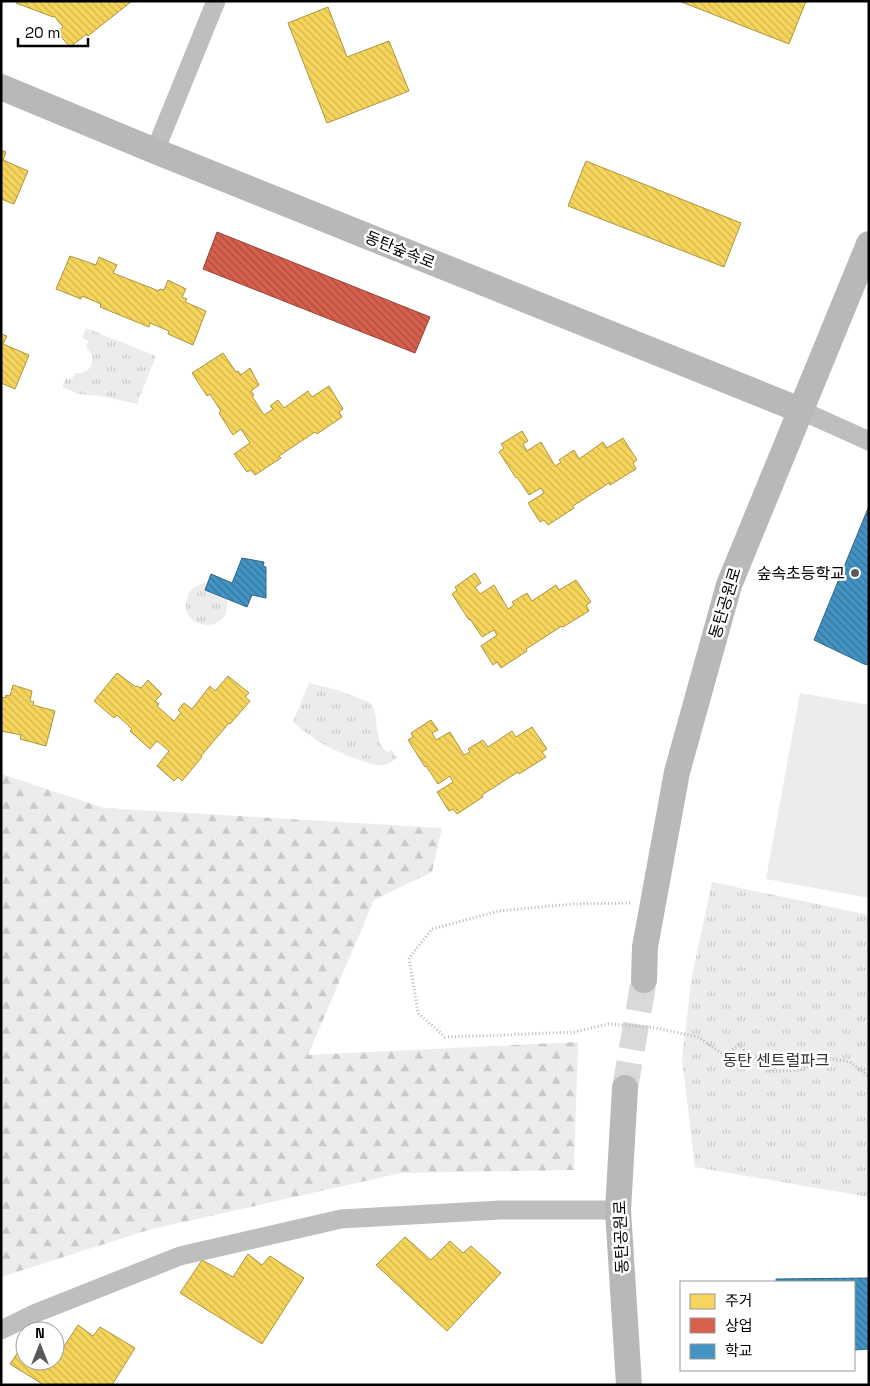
<svg xmlns="http://www.w3.org/2000/svg" width="870" height="1386" font-family="'Space Grotesk','Noto Sans KR',sans-serif">
  <style>
    .grass { fill: url(#grass-tufts) }
    .forest { fill: url(#forest-firs) }
    .pitch { fill: #ececec }
    .homes { fill: url(#homes-back-hatch); stroke: #ac9540 }
    .shops { fill: url(#shops-back-hatch); stroke: #964336 }
    .schools { fill: url(#schools-back-hatch); stroke: #2f6788 }
    .lines { fill: none; stroke-linecap: round; stroke-linejoin: round }
    .secondary-tunnel { stroke: #d9d9d9; stroke-width: 26; stroke-dasharray: 26 13; stroke-linecap: butt }
    .path { stroke: #b9b9b9; stroke-width: 3; stroke-dasharray: 1 2.5; stroke-linecap: butt }
    .street { stroke: #bebebe; stroke-width: 19 }
    .secondary { stroke: #b8b8b8; stroke-width: 26 }
    .poi-dot { fill: #595959; stroke: #fff; stroke-width: 2 }
    .labels { text-anchor: middle; dominant-baseline: central; stroke-width: 5; stroke-linejoin: round; paint-order: stroke }
    .street-label { font-size: 16px; fill: #000; stroke: #fff }
    .poi-label { font-size: 16px; fill: #000; stroke: #fff; text-anchor: end }
    .park-label { font-size: 16px; fill: #333; stroke: #fff }
  </style>
  <defs>
    <pattern id="grass-tufts" width="24" height="20" patternUnits="userSpaceOnUse" patternTransform="scale(1.25)"><rect width="24" height="20" fill="#ececec"/><path d="M3 7l-1-3M5 7V3M7 7l1-3M15 17l-1-3M17 17v-4M19 17l1-3" fill="none" stroke="#c9c9c9"/></pattern>
    <pattern id="forest-firs" width="22" height="20" patternUnits="userSpaceOnUse" patternTransform="scale(1.25)"><rect width="22" height="20" fill="#ececec"/><path d="M5 1l3.5 6h-7zM16 11l3.5 6h-7z" fill="#c9c9c9"/></pattern>
    <pattern id="homes-back-hatch" width="6" height="6" patternUnits="userSpaceOnUse" patternTransform="scale(1.25)"><rect width="6" height="6" fill="#f6d55c"/><path d="M-1 5l2 2M0 0l6 6M5-1l2 2" fill="none" stroke="#d1b54e"/></pattern>
    <pattern id="shops-back-hatch" width="6" height="6" patternUnits="userSpaceOnUse" patternTransform="scale(1.25)"><rect width="6" height="6" fill="#d6604d"/><path d="M-1 5l2 2M0 0l6 6M5-1l2 2" fill="none" stroke="#ab4d3e"/></pattern>
    <pattern id="schools-back-hatch" width="6" height="6" patternUnits="userSpaceOnUse" patternTransform="scale(1.25)"><rect width="6" height="6" fill="#4393c3"/><path d="M-1 5l2 2M0 0l6 6M5-1l2 2" fill="none" stroke="#36769c"/></pattern>
  </defs>
  <rect width="100%" height="100%" fill="#fff"/>
  <path class="grass" d="M86 328 156 356 137 404 101 396 79 394 62 387 66 378 72 379 75 373C87 374 94 367 92 355L86 347 88 341 82 338Z
    M207 583 205 590 227 599C232 637 177 630 187 598 190 588 198 584 207 583Z
    M309 683 337 690 371 703C380 716 373 741 387 752L392 750 397 758C393 761 389 764 384 765 375 766 365 762 357 759 333 751 312 739 293 722Z
    M712 882 869 915V1197L695 1167 682 1059 691 981Z"/>
  <path class="forest" d="M1 774 104 808 442 828 432 872 374 900 308 1055 578 1042 574 1170 401 1173 148 1230 1 1277Z"/>
  <path class="pitch" d="M800 693 869 705V898L766 879Z"/>
  <path class="homes" d="M17 1H132L88 36 87 34 70 47 57 32 63 27 54 16 53 17 16 3Z
    M679 1H806L789 44Z
    M328 7 347 57 389 41 409 91 327 123 288 23Z
    M1 150 6 152 3 160 28 171 14 204 1 199Z
    M586 161 741 223 724 267 568 206Z
    M70 256 96 265 99 257 117 265 113 273 159 291 160 289 164 290 168 280 186 289 182 297 187 299 185 302 206 311 193 345 168 334 169 331 150 323 149 327 100 307 101 304 82 296 81 299 56 289Z
    M1 334 7 336 3 344 29 355 15 389 1 383Z
    M223 353 236 372 238 371 241 375 250 368 259 385 251 391 254 395 252 396 264 415 273 409 270 406 278 400 284 408 308 391 312 397 329 386 343 409 339 412 342 417 317 434 315 432 279 456 281 458 255 475 251 470 247 472 234 454 250 443 241 429 233 435 219 413 221 411 210 394 207 396 192 373Z
    M522 431 528 441 523 444 527 451 541 442 555 466 561 462 559 460 574 450 579 459 603 442 607 448 623 438 637 460 633 463 636 469 610 485 609 483 573 506 574 508 548 525 544 520 540 522 528 503 544 493 541 488 529 495 517 477 516 478 499 452 504 448 501 444Z
    M475 573 481 583 475 587 480 594 494 585 508 609 514 605 512 602 527 593 532 601 556 585 559 590 576 580 591 602 586 605 589 611 563 627 562 626 526 649 527 651 501 668 497 662 493 665 481 646 497 635 494 630 482 637 470 619 469 620 452 594 457 590 455 587Z
    M117 673 136 687 137 686 141 688 148 680 162 694 155 701 159 704 157 706 174 721 181 713 178 710 184 703 192 709 210 686 215 691 228 676 249 693 245 697 250 701 230 724 229 723 201 756 202 757 182 781 178 777 174 781 157 766 169 751 157 741 150 749 130 731 132 729 117 715 114 718 94 701Z
    M13 685 32 691 30 701 34 702 33 705 55 711 46 746 20 739 21 735 1 731V697L5 698 6 695 10 696Z
    M431 720 438 730 432 733 436 740 450 732 464 755 470 752 468 749 483 740 488 747 512 731 516 737 532 727 547 749 542 752 546 757 519 774 518 772 482 795 483 797 457 814 453 809 449 811 437 792 453 782 450 776 438 784 426 766 425 767 408 740 413 737 411 733Z
    M405 1237 431 1260 450 1241 463 1253 471 1246 501 1273 447 1331 376 1265Z
    M248 1254 262 1265 270 1256 304 1278 262 1344 180 1293 202 1260 233 1277Z
    M78 1325 93 1336 100 1327 135 1348 112 1385H44L10 1364 25 1342V1361H55V1343L63 1348Z"/>
  <path class="shops" d="M217 232 430 317 415 353 203 269Z"/>
  <path class="schools" d="M869 506V665L864 664 814 640Z
    M242 558 264 562 263 566 266 567V598L252 595 247 607 205 590 211 574 232 583Z
    M869 1278V1349L854 1350V1282H776V1279Z"/>
  <g class="lines">
    <path class="secondary-tunnel" d="M625 1088 644 980"/>
    <path class="path" d="M630 903 574 904 499 911 432 929 409 958 418 1013 445 1037 506 1035 574 1032 608 1024 651 1027 698 1037 724 1055 739 1045 751 1057 767 1072 799 1070 826 1058 850 1062 869 1077"/>
    <path class="street" d="M155 151 216 1
      M800 410 869 441
      M1 1330 36 1313 180 1256 341 1219 500 1210H618"/>
    <path class="secondary" d="M1 87 155 151 800 410
      M644 980 645 947 677 772 729 585 869 244
      M625 1088 618 1210 629 1385"/>
  </g>
  <circle class="poi-dot" cx="855" cy="573" r="5"/>
  <g class="labels">
    <g class="street-label">
      <text transform="translate(400 250) rotate(22)">동탄숲속로</text>
      <text transform="translate(725 603) rotate(-73)">동탄공원로</text>
      <text transform="translate(621 1237) rotate(-92)">동탄공원로</text>
    </g>
    <g class="poi-label">
      <text x="845" y="573">숲속초등학교</text>
    </g>
    <g class="park-label">
      <text x="776" y="1060">동탄 센트럴파크</text>
    </g>
  </g>
  <rect width="870" height="1386" fill="none" stroke="#000000" stroke-width="5"/>
  <rect x="680" y="1281" width="175" height="90" fill="#ffffff" stroke="#999999"/>
  <rect x="690" y="1294" width="25" height="15" fill="#f6d55c" stroke="#999999"/>
  <text x="725" y="1306" font-size="15" fill="#000000">주거</text>
  <rect x="690" y="1318" width="25" height="15" fill="#d6604d" stroke="#999999"/>
  <text x="725" y="1331" font-size="15" fill="#000000">상업</text>
  <rect x="690" y="1344" width="25" height="15" fill="#4393c3" stroke="#999999"/>
  <text x="725" y="1356" font-size="15" fill="#000000">학교</text>
  <g transform="translate(40 1346)"><circle r="24" fill="#ffffff" stroke="#999999"/>
  <path d="M0-4L9 19L0 12L-9 19Z" fill="#595959"/>
  <text y="-8" font-size="14" font-weight="bold" text-anchor="middle" fill="#000000">N</text>
  </g>
  <path d="M18 38v8h70v-8" fill="none" stroke="#000000" stroke-width="2.5"/>
  <text x="25" y="38" font-size="15" fill="#000000" stroke="#ffffff" stroke-width="4" paint-order="stroke">20 m</text>
</svg>
